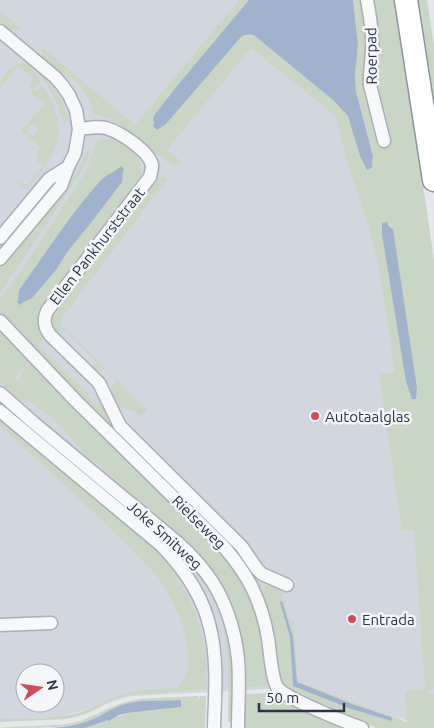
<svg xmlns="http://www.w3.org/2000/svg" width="434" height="728" font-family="Ubuntu,sans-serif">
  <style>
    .built { fill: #d2d6de; fill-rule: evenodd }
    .green { fill: #c9d6c5; fill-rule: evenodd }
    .water { fill: #9fb4cc }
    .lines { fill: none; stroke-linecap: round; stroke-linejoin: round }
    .street-casing { stroke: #a9aeb7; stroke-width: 15 }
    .highway-casing { stroke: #8b94a3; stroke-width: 25 }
    .street { stroke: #f7f8fa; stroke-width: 12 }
    .highway { stroke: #fff; stroke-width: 22 }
    .poi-dot { fill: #d1495b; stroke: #f4f6f9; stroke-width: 2 }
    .labels { text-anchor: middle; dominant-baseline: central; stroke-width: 5; stroke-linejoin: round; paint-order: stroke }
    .street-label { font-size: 15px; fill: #2b3445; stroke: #f4f6f9 }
    .poi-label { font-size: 15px; fill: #2b3445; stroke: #f4f6f9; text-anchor: start }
  </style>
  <rect width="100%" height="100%" fill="#e4e7ec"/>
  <path class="built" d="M0 0H336L434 578V728L288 688 131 696 60 717 0 719ZM25 673H55V703H25Z"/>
  <path class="green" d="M239 0H249L177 86 154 117V124H166L241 37C246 34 250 34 255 36L333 100 348 116 360 156 367 169 372 165 373 156 356 91 355 76 358 44 353 0H364L372 82 370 0H395L418 150 434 260V687L426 692 434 694V728H377L342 716 284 687 278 677V665L260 594 268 582 285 590 282 599 284 601 289 619 294 622 298 682 407 722 405 691 425 689 414 530 402 531 379 375 395 372 378 261 369 229 347 162 336 116 251 48 167 150 181 161 176 167 173 165 172 166 118 123 109 118 94 114C90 102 86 91 77 83 67 73 52 69 42 58V47L135 125ZM388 225 392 227 416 396V398L412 399 406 382 382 235V227ZM282 601 293 637 297 682 352 704 376 712 391 721 348 708 293 686 290 637 280 603Z
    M413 0H427L434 45V131Z
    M0 11 22 29C10 32 9 31 0 23Z
    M23 62 30 65 41 83 33 88 36 91 42 85C62 116 65 138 43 169 38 177 31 183 25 190L19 185 20 181 27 186 43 166 37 161 38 158 36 154 41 148 27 136 29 134 33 137 39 129 32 124 27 128 30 130 26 135 21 131 44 104 30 93 33 90 29 86 34 79 18 66 0 88C0 75 11 65 23 62Z
    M42 74C54 86 67 103 68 120L64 121 62 119C57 103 51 89 40 75Z
    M101 140C125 136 149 158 138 182L41 309C37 320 38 328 44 337L38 344 85 390 94 405 102 402 236 547 265 581 259 590 180 497 0 316V299L22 269 82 177 88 166 95 143ZM119 169H124L123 172 122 182 90 224 68 251 56 270 32 298C27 302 23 302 17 302L18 299 19 290 79 206 104 177Z
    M88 150 90 151 86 163 79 175 0 293V265L71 180 79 169Z
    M162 176 168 178 63 316 61 321 62 326 104 367 101 370 102 372H97L92 367 97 362 63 328 58 333C51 329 50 321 53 313L156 179Z
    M0 326 30 360 14 379 16 381H19L23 376 20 374 32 361 219 547 239 572 260 621 269 682 265 686 247 687V685L260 681V679V680L247 684V687H242L228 605 119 482 81 450 82 449 74 442 59 424 33 403 28 402 31 399 29 398 25 401 23 399 22 401 0 382Z
    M117 380 147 410 141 416 136 412 116 405C110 393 107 391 117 380Z
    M0 399 175 545 209 585 225 618 233 654 234 722H228C229 650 234 604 176 552L0 405Z
    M0 415 147 539 163 557 175 572 173 574H176C194 604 206 637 206 671L204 672 206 675V689H200L199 686 186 684 199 687V690L129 695 118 698 86 714 66 719 0 722V719C23 718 47 719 69 715 89 711 105 700 123 694 139 688 160 689 177 688L185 678 189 664 187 648 184 630 179 615 165 588 158 577 124 541 0 425Z
    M266 693 280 696 348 728H244L242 694Z
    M199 696V698L186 702 200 698V696H206L205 728H85L127 713 181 707 180 700C161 701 137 699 119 706 105 712 92 721 77 725 52 728 25 728 0 728 23 725 49 727 73 723 91 719 105 708 123 703 144 696 176 698 199 696Z"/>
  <path class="water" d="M249 0H353L358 44 355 76 356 91 373 156 372 165 373 167 367 170 360 156 348 116 333 100 255 36C250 34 246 34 241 37L166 124 157 130 153 126 154 124 153 117 177 86Z
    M121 166 124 169 123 172 122 182 90 224 68 251 56 270 32 298C28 301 23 301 20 305L17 302 18 299 19 290C46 253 71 213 102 179 107 174 116 172 121 166Z
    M387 222 388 225 393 229 417 388 416 399H412L406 382 382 235V223Z
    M282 601 293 637 297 682 352 704 391 717 392 719 391 721 348 708 293 686 290 637 280 602Z
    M181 700V707L127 713 119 715 109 721 108 720 85 728H51C65 727 80 725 93 719 104 714 114 707 125 704 143 699 163 701 181 700Z"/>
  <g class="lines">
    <g class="street-casing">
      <path id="street" d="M367 0C370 16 373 32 372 48 372 61 369 72 370 85L384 141
        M0 31 55 77 62 85 69 95 76 110 79 129 75 153 68 167 61 186 0 259
        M79 129C88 128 98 126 106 128 120 132 149 151 152 165 152 168 151 173 150 177L47 311C43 320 44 327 50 335L99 383 120 426 242 547 257 569 262 574 287 585
        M0 238 49 179 68 167
        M0 321 76 401 224 547C249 576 261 600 268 638 270 651 271 676 277 687 284 698 348 723 362 728
        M0 393 34 423 177 542C187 551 197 561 206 573 224 596 235 629 238 659 240 682 238 705 238 728
        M0 411 162 546C184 569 203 596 210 628 218 660 215 695 214 728
        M0 625 51 623"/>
    </g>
    <g class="highway-casing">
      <path id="highway" d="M406 0 434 180"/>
    </g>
    <use href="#street" class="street"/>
    <use href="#highway" class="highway"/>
  </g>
  <g class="poi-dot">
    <circle cx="315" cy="416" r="5"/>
    <circle cx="352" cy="619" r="5"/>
  </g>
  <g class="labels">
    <g class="street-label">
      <text transform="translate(371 56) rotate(-91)">Roerpad</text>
      <text transform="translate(97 246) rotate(-52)">Ellen Pankhurststraat</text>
      <text transform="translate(199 522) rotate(45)">Rielseweg</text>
      <text transform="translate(165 535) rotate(42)">Joke Smitweg</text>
    </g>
    <g class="poi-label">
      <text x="325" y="416">Autotaalglas</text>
      <text x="362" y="619">Entrada</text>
    </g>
  </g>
  <g transform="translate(40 688) rotate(77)"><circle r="24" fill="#f4f6f9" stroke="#a4a8b1"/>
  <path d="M0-4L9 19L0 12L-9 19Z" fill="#d1495b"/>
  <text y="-8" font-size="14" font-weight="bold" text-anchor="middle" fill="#2b3445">N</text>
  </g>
  <path d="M259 703v8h85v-8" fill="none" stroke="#2b3445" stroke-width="2.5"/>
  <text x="266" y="703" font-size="15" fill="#2b3445" stroke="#f4f6f9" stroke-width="4" paint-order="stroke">50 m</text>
</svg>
